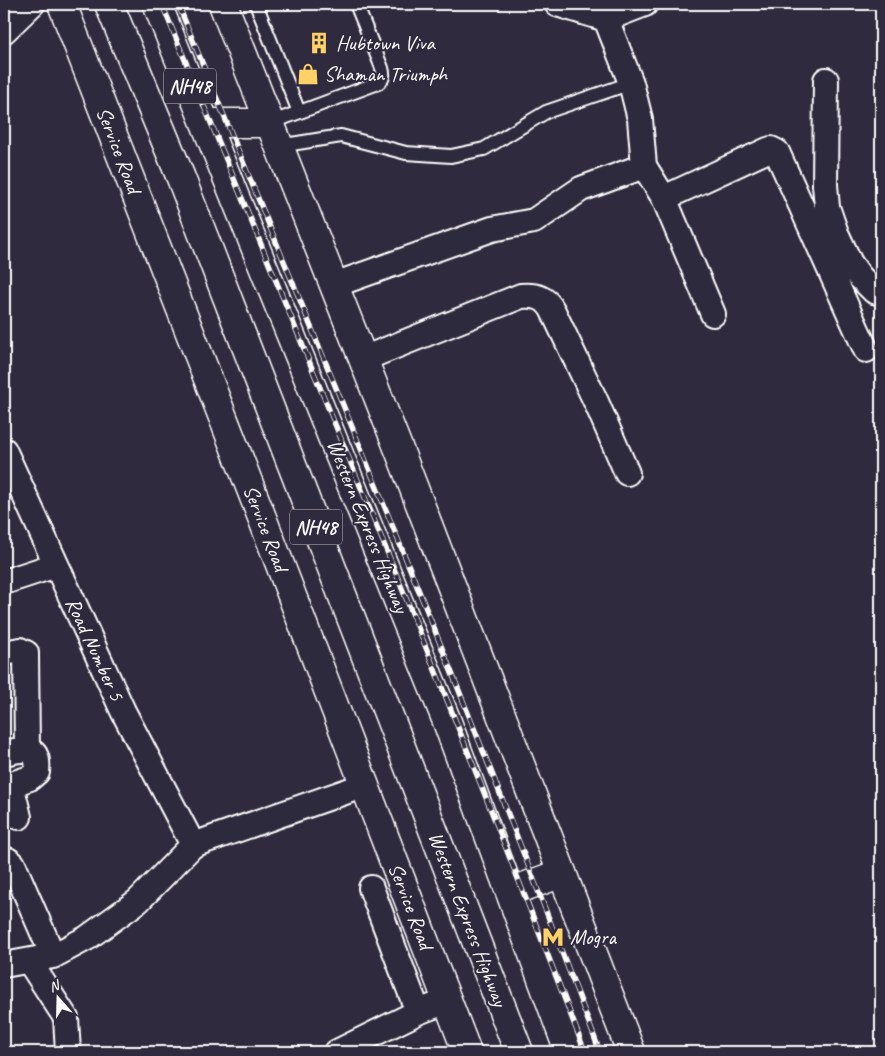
<svg xmlns="http://www.w3.org/2000/svg" width="885" height="1056" font-family="Caveat,sans-serif">
  <style>
    .lines { fill: none; stroke-linecap: round; stroke-linejoin: round }
    .service-casing { stroke: #fff; stroke-width: 16 }
    .minor-casing { stroke: #fff; stroke-width: 28 }
    .tertiary-casing { stroke: #fff; stroke-width: 31 }
    .trunk-casing { stroke: #fff; stroke-width: 31 }
    .service { stroke: #2f2a3d; stroke-width: 12 }
    .minor { stroke: #2f2a3d; stroke-width: 24 }
    .tertiary { stroke: #2f2a3d; stroke-width: 28 }
    .trunk { stroke: #2f2a3d; stroke-width: 28 }
    .rail-casing { stroke: #fff; stroke-width: 5.5 }
    .rail { stroke: #2f2a3d; stroke-width: 4; stroke-dasharray: 11; stroke-linecap: butt }
    .labels { text-anchor: middle; dominant-baseline: central; stroke-width: 4; stroke-linejoin: round; paint-order: stroke }
    .shield { fill: #2f2a3d; stroke: #c1bfc5; stroke-width: 1 }
    .shield-label { font-size: 20px; font-weight: bold; fill: #fff }
    .poi-label { font-size: 21px; fill: #fff; stroke: #2f2a3d; text-anchor: start }
    .street-label { font-size: 21px; fill: #fff; stroke: #2f2a3d }
  </style>
  <rect width="100%" height="100%" fill="#2f2a3d"/>
  <filter id="ink" filterUnits="userSpaceOnUse"><feTurbulence type="fractalNoise" baseFrequency=".02" numOctaves="2"/><feDisplacementMap in="SourceGraphic" scale="10" xChannelSelector="R" yChannelSelector="G"/><feConvolveMatrix kernelMatrix="1 2 1 2 8 2 1 2 1" color-interpolation-filters="sRGB"/></filter>
  <g filter="url(#ink)">
    <g class="lines">
      <g class="service-casing">
        <path id="service" d="M256 4 299 112
          M270 123 378 83C384 79 384 75 382 68L356 4
          M279 146 341 136 406 153 451 156 484 149 546 112 631 83"/>
      </g>
      <g class="minor-casing">
        <path id="minor" d="M557 4 606 19 645 4
          M4 31 32 4
          M826 80 825 185 827 207 836 233 850 263 860 277 874 291 881 293
          M644 166 664 198 768 150 771 149 777 152 866 350
          M664 198 713 314
          M334 285 492 229 534 221 581 189 644 166 640 119 631 83 606 19
          M363 359 521 296C536 295 546 297 553 311L597 404 627 473
          M4 450 123 711 193 845
          M4 582 56 565
          M4 653 20 650 26 653 27 749
          M4 753C24 749 40 744 37 772L30 778 12 784V788L19 817
          M4 859 8 860 13 864 53 956
          M371 888 418 1012
          M29 961 66 1018 68 1052
          M4 965 53 956 87 938 138 901 193 845 365 785
          M337 1052 418 1012 447 1001"/>
      </g>
      <g class="tertiary-casing">
        <path id="tertiary" d="M62 4 261 515 467 1052
          M223 4 403 460 631 1052"/>
      </g>
      <g class="trunk-casing">
        <path id="trunk" d="M109 4 181 178 519 1052
          M157 4 446 719 569 1052
          M205 123H270
          M510 892 562 873"/>
      </g>
      <use href="#service" class="service"/>
      <use href="#minor" class="minor"/>
      <use href="#tertiary" class="tertiary"/>
      <use href="#trunk" class="trunk"/>
      <g class="rail-casing">
        <path id="rail" d="M162 4C305 352 451 700 585 1052
          M178 4C321 352 467 700 600 1052"/>
      </g>
      <use href="#rail" class="rail"/>
    </g>
  </g>
  <defs>
    <g id="building-bare" transform="scale(1.725)"><path d="M-4-6H4V6H1V3H-1V6H-4ZM-2.5-4.3h1.7v1.8h-1.7ZM.8-4.3h1.7v1.8H.8ZM-2.5-1h1.7V.8h-1.7ZM.8-1h1.7V.8H.8Z" fill="#ffd166" stroke="#2f2a3d" stroke-width="2.5" paint-order="stroke"/></g>
    <g id="shop-bare" transform="scale(1.725)"><path d="M-5-2.5h2.3a2.7 3.5 0 0 1 5.4 0H5L5.5 6h-11ZM-1.5-2.5h3a1.5 2.3 0 0 0-3 0Z" fill="#ffd166" stroke="#2f2a3d" stroke-width="2.5" paint-order="stroke"/></g>
    <g id="metro-bare" transform="scale(1.725)"><path d="M-5.5 5V-5H-3L0 0L3-5H5.5V5H3V-.5L0 4L-3-.5V5Z" fill="#ffd166" stroke="#2f2a3d" stroke-width="2.5" paint-order="stroke"/></g>
  </defs>
  <g fill-rule="evenodd">
    <use href="#building-bare" x="319" y="43"/>
    <use href="#shop-bare" x="308" y="74"/>
    <use href="#metro-bare" x="553" y="937"/>
  </g>
  <g class="labels">
    <g class="shield">
      <rect x="164" y="68.5" width="52" height="35" rx="4"/>
      <rect x="290" y="509.5" width="52" height="35" rx="4"/>
    </g>
    <g class="shield-label">
      <text x="190" y="86">NH48</text>
      <text x="316" y="527">NH48</text>
    </g>
    <g class="poi-label">
      <text x="336" y="43">Hubtown Viva</text>
      <text x="324" y="74">Shaman Triumph</text>
      <text x="570" y="937">Mogra</text>
    </g>
    <g class="street-label">
      <text transform="translate(119 150) rotate(69)">Service Road</text>
      <text transform="translate(368 526) rotate(68)">Western Express Highway</text>
      <text transform="translate(266 528) rotate(69)">Service Road</text>
      <text transform="translate(95 649) rotate(65)">Road Number 5</text>
      <text transform="translate(411 906) rotate(69)">Service Road</text>
      <text transform="translate(468 919) rotate(69)">Western Express Highway</text>
    </g>
  </g>
  <rect width="885" height="1056" fill="none" stroke="#2f2a3d" stroke-width="20"/>
  <rect x="10" y="10" width="865" height="1036" fill="none" stroke="#fff" stroke-width="2" filter="url(#ink)"/>
  <g transform="translate(58 998) rotate(340)" stroke="#2f2a3d" stroke-width="4" paint-order="stroke">
  <path d="M0-4L9 19L0 12L-9 19Z" fill="#ffffff"/>
  <text y="-8" font-size="14" font-weight="bold" text-anchor="middle" fill="#ffffff">N</text>
  </g>
</svg>
